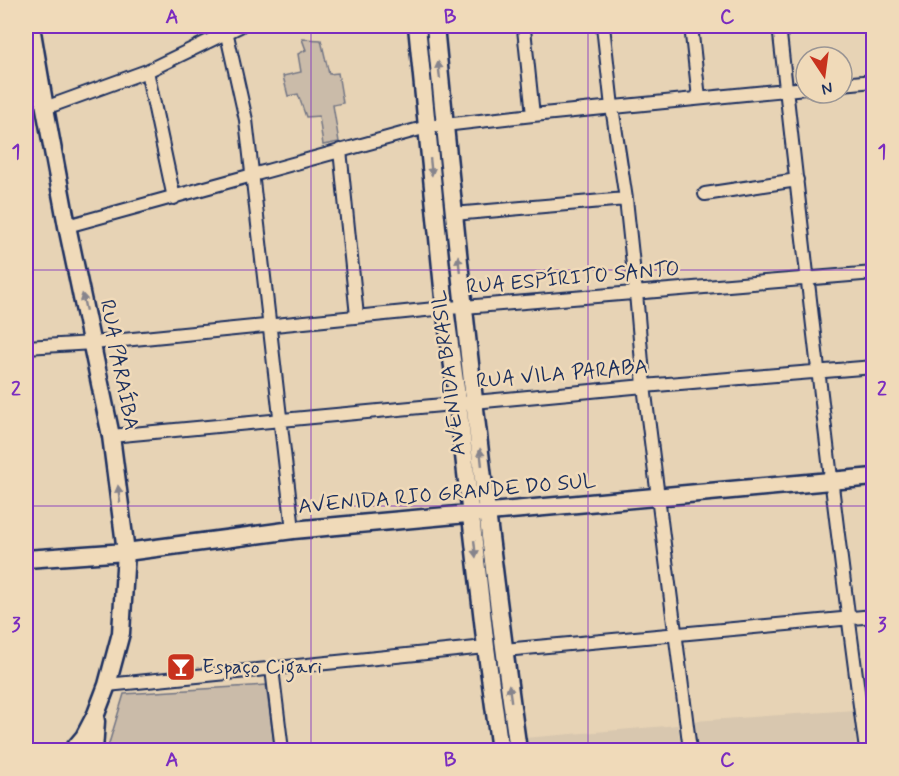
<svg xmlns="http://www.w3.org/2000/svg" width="899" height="776" font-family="Mynerve,sans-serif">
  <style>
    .built { fill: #d8c7af }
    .green { fill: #cabba9; stroke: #727584; stroke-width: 1.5 }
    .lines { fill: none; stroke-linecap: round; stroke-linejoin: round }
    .stream { stroke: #6b7080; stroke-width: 3 }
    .street-casing { stroke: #1b2f5e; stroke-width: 16 }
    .secondary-casing { stroke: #1b2f5e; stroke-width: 21 }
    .street { stroke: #f0dab9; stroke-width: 12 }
    .secondary { stroke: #f0dab9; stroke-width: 16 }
    .oneway { fill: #86848c }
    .grid { fill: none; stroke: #7b2cbf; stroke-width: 1.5; stroke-opacity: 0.55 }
    .labels { text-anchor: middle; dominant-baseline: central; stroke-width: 5; stroke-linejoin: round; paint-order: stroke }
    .street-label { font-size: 21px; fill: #1b2f5e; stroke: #f0dab9 }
    .poi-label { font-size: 21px; fill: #1b2f5e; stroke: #f0dab9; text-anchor: start }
    .neatline { fill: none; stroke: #7b2cbf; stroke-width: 2 }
    .grid-label { font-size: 20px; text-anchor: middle; font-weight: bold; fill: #7b2cbf }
  </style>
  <rect width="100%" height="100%" fill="#e7d3b5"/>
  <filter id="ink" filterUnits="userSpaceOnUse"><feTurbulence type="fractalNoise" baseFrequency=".0167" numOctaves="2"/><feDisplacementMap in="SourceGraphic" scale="12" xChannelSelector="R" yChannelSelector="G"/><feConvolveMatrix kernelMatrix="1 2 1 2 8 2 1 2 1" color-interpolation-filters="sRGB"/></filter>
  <g filter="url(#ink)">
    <path class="built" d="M854 710 856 750H697L694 721Z
      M678 725 681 750H525L524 738Z"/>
    <path class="green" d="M302 39 321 40 329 74 338 73 343 103 333 105 339 142 323 145 319 116 306 117 298 94 288 96 283 76 301 72 298 54 306 50Z
      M266 685 275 750H107L124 694Z"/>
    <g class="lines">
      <path class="stream" d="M427 26 431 65"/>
      <g class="street-casing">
        <path id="street" d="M225 26 246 120 293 530
          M603 26 612 107 626 199 636 293 644 386 690 750
          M691 26 699 98
          M779 26C806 267 833 509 866 750
          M524 29 533 115
          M147 71 174 198
          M842 84 874 81
          M45 108 147 71 240 26
          M340 150 357 316
          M705 194 797 180
          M453 214 626 199
          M67 226 427 127 533 115 806 88
          M26 347 93 343 445 308 464 307 874 273
          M111 436 644 386 874 367
          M504 650 874 616
          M272 669 282 750
          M107 685 486 647"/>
      </g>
      <g class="secondary-casing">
        <path id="secondary" d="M31 26 45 108 67 226 111 436 126 552 121 633 107 685 96 714 84 737 73 750
          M417 26 445 308 458 403 486 647 500 750
          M435 26C459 268 484 510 518 750
          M26 559 126 552 293 530 874 477
          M94 750 96 721"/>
      </g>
      <use href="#street" class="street"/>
      <use href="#secondary" class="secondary"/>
    </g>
    <defs><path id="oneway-solid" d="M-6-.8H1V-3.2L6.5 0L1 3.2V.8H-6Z" transform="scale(1.5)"/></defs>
    <g class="oneway">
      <use href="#oneway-solid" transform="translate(439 70) rotate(-96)"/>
      <use href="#oneway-solid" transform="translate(431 167) rotate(84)"/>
      <use href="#oneway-solid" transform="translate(459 264) rotate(-96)"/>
      <use href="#oneway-solid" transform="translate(84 302) rotate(-102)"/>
      <use href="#oneway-solid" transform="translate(481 457) rotate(-96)"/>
      <use href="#oneway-solid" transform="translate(119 494) rotate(-97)"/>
      <use href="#oneway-solid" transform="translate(475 549) rotate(84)"/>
      <use href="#oneway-solid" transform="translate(510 693) rotate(-98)"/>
    </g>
  </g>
  <path class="grid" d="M311 26V750M588 26V750M26 270H874M26 506H874"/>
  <defs>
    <g id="bar-square" transform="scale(1.5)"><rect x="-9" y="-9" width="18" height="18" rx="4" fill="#c8321e" stroke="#f0dab9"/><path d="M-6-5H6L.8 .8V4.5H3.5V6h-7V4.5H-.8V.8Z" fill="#fff"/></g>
  </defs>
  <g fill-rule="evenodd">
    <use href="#bar-square" x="181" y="667"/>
  </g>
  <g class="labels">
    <g class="street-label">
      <text transform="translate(573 278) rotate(-5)">RUA ESPÍRITO SANTO</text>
      <text transform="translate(119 365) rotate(79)">RUA PARAÍBA</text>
      <text transform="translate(449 373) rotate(-97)">AVENIDA BRASIL</text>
      <text transform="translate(562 374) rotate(-5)">RUA VILA PARABA</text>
      <text transform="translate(447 494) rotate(-5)">AVENIDA RIO GRANDE DO SUL</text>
    </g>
    <g class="poi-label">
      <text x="202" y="667">Espaço Cigari</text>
    </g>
  </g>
  <rect width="899" height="776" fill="none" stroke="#f0dab9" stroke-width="66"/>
  <g transform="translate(824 75) rotate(167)"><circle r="28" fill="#f0dab9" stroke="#9b9695" stroke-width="1.5"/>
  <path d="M0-4.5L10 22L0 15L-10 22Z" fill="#c8321e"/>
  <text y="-9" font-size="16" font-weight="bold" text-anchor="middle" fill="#1b2f5e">N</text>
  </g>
  <rect x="33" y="33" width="833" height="710" class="neatline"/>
  <g class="grid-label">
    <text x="172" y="23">A</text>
    <text x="450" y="23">B</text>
    <text x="727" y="23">C</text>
    <text x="16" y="158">1</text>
    <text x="882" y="158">1</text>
    <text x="16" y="395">2</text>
    <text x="882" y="395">2</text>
    <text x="16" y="631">3</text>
    <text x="882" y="631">3</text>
    <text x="172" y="766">A</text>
    <text x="450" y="766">B</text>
    <text x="727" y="766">C</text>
  </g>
</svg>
